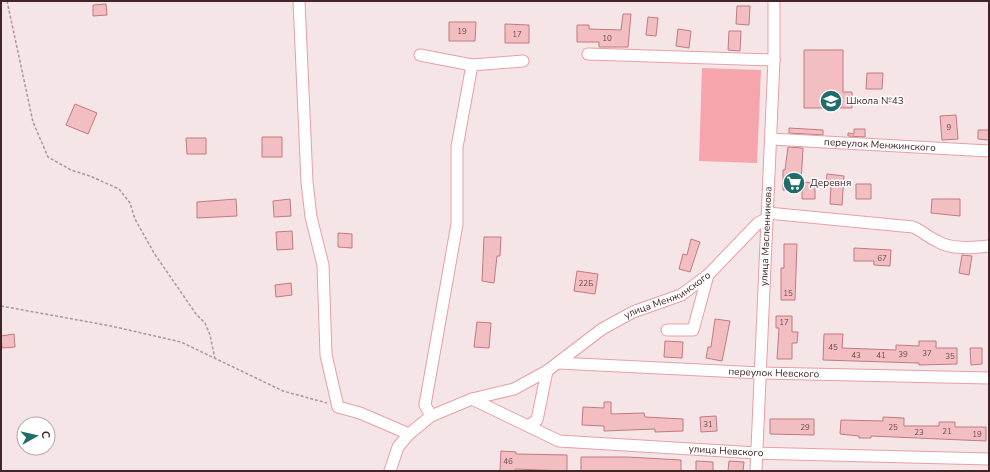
<svg xmlns="http://www.w3.org/2000/svg" width="990" height="472" font-family="'Nunito Sans',sans-serif">
  <style>
    .green { fill: #f6a5ad }
    .building { fill: #f3bec2; stroke: #c07a81 }
    .lines { fill: none; stroke-linecap: round; stroke-linejoin: round }
    .minor-casing { stroke: #e89fa6; stroke-width: 13 }
    .path { stroke: #ab9698; stroke-width: 1.5; stroke-dasharray: 3 2; stroke-linecap: butt }
    .minor { stroke: #fff; stroke-width: 11 }
    .labels { text-anchor: middle; dominant-baseline: central; stroke-width: 3; stroke-linejoin: round; paint-order: stroke }
    .number-label { font-size: 8px; fill: #6e4b4e }
    .poi-label { font-size: 10px; fill: #422528; stroke: #fff; text-anchor: start }
    .street-label { font-size: 10px; fill: #422528; stroke: #fff }
  </style>
  <rect width="100%" height="100%" fill="#f5e5e6"/>
  <path class="green" d="M702 68 761 70 757 163 699 161Z"/>
  <path class="building" d="M106 4 107 15 93 16V5Z
    M737 6H750L749 25 736 24Z
    M623 14H631L628 47H599V42H577V25H589V29L621 30Z
    M648 17 658 18 656 36 646 35Z
    M449 22H476L475 41H449Z
    M505 24 529 25V43H505Z
    M678 29 691 31 689 48 676 46Z
    M729 31H741L740 51 728 50Z
    M804 50H843V92H852V108H804Z
    M867 73H883L882 89H866Z
    M75 104 97 113 88 134 66 125Z
    M956 115 958 139 942 140 940 116Z
    M789 128 823 130V135L789 133Z
    M854 129H865V137L848 136V133L854 134Z
    M978 130H989V140L978 139Z
    M262 137H282V157H262Z
    M186 138H206V154H187Z
    M788 147 803 148 801 182 815 183V199H802V190H783V170H785Z
    M827 174 844 176 842 205 830 204 831 186 826 185Z
    M856 184H871V199H856Z
    M236 199 237 216 197 218V202Z
    M290 199 291 216 274 217 273 201Z
    M932 199H960V216L931 213Z
    M292 231 293 249 277 250 276 232Z
    M338 233 352 234V248L338 247Z
    M484 237H501L500 256H497L494 283 482 281Z
    M691 239 700 242 690 272 679 269 683 254 687 255Z
    M784 244H797L795 300H781V268H784Z
    M854 248 891 250 890 266 874 265V261H854Z
    M962 255 972 256 969 275 959 273Z
    M577 271 598 274 595 294 574 291Z
    M291 283 292 295 276 297 275 285Z
    M776 316H792V332H798L797 343H792V359H777L779 328H776Z
    M715 319 730 321 722 361 706 358 708 347H711Z
    M477 322 491 323 489 348 474 347Z
    M14 334 15 347 2 348 1 336Z
    M824 334H843L842 348 896 350V345L919 346V341H936V348H957V364L919 365V363L823 360Z
    M665 341 683 342 682 358 664 357Z
    M970 348H982V364L971 365Z
    M604 402H611V414L644 413 645 417 683 419V431L655 432V429L604 431V426L582 425 583 407 604 408Z
    M716 416 717 431 701 432 700 417Z
    M883 417 904 418V426H939V422H955V427H986V441L871 436V438H859V436L840 434 841 420 883 421Z
    M770 419H814V435L770 434Z
    M501 451 516 452V454L567 455V471L515 469V471H500Z
    M581 457H627L681 460V471H581Z
    M696 461 713 462V471H696Z
    M729 461 744 462 743 471H728Z"/>
  <g class="lines">
    <g class="minor-casing">
      <g id="minor">
        <path d="M299 1 307 182 311 217 323 265 326 355 338 407 360 413 409 434"/>
        <path d="M588 54 774 60"/>
        <path d="M420 55 472 65"/>
        <path id="s1" d="M771 139 989 151"/>
        <path d="M768 213 913 227C922 231 928 237 937 241 951 250 973 248 989 246"/>
        <path d="M667 330H693L708 275"/>
        <path id="s2" d="M558 363 761 373 989 378"/>
        <path id="s3" d="M472 399 559 441 757 453 989 459"/>
        <path d="M431 416 425 405 457 224V147L472 65 523 61"/>
        <path d="M528 426 537 420 547 371"/>
        <path id="s4" d="M390 471 398 447 409 434 431 416 472 399 514 389 547 371 602 329 633 312 681 295 708 275 758 223 768 218"/>
        <path id="s5" d="M756 471 774 60V1"/>
      </g>
    </g>
    <path class="path" d="M7 1 33 122 48 157 71 170 90 176 119 189 130 203 135 219 154 253 196 314 205 323 210 335 215 359
      M1 306 111 326 181 342 283 391 327 403"/>
    <use href="#minor" class="minor"/>
  </g>
  <defs>
    <g id="school-disc" transform="scale(1.15)"><circle r="9.5" fill="#206c6a" stroke="#fff"/><path d="M0-5L7-2L0 1L-7-2ZM-4 1L0 2.5L4 1V4Q0 6-4 4Z" fill="#fff"/></g>
    <g id="supermarket-disc" transform="scale(1.15)"><circle r="9.5" fill="#206c6a" stroke="#fff"/><path d="M-6-5.5h2.5l.6 2H6L4.5 2H-2.5L-4.4-4H-6ZM-1.5 3.2a1.3 1.3 0 1 0 .1 0ZM3 3.2a1.3 1.3 0 1 0 .1 0Z" fill="#fff"/></g>
  </defs>
  <g fill-rule="evenodd">
    <use href="#school-disc" x="831" y="101"/>
    <use href="#supermarket-disc" x="794" y="183"/>
  </g>
  <g class="labels">
    <g class="number-label">
      <text x="462" y="31">19</text>
      <text x="517" y="34">17</text>
      <text x="607" y="38">10</text>
      <text x="949" y="127">9</text>
      <text x="882" y="258">67</text>
      <text x="586" y="283">22Б</text>
      <text x="788" y="293">15</text>
      <text x="784" y="322">17</text>
      <text x="833" y="347">45</text>
      <text x="927" y="353">37</text>
      <text x="903" y="354">39</text>
      <text x="856" y="355">43</text>
      <text x="881" y="355">41</text>
      <text x="950" y="356">35</text>
      <text x="708" y="424">31</text>
      <text x="805" y="427">29</text>
      <text x="893" y="427">25</text>
      <text x="947" y="431">21</text>
      <text x="919" y="432">23</text>
      <text x="977" y="434">19</text>
      <text x="508" y="461">46</text>
    </g>
    <g class="poi-label">
      <text x="846" y="101">Школа №43</text>
      <text x="810" y="183">Деревня</text>
    </g>
    <g class="street-label">
      <text stroke="none"><textPath href="#s1" startOffset="109">переулок Менжинского</textPath></text>
      <text stroke="none"><textPath href="#s5" startOffset="235">улица Масленникова</textPath></text>
      <text stroke="none"><textPath href="#s4" startOffset="339">улица Менжинского</textPath></text>
      <text stroke="none"><textPath href="#s2" startOffset="216">переулок Невского</textPath></text>
      <text stroke="none"><textPath href="#s3" startOffset="264">улица Невского</textPath></text>
    </g>
  </g>
  <rect width="990" height="472" fill="none" stroke="#422528" stroke-width="4"/>
  <g transform="translate(36 436) rotate(82)"><circle r="19" fill="#ffffff" stroke="#b3a8a9"/>
  <path d="M0-3L7 15L0 10L-7 15Z" fill="#206c6a"/>
  <text y="-6" font-size="11" font-weight="bold" text-anchor="middle" fill="#422528">С</text>
  </g>
</svg>
